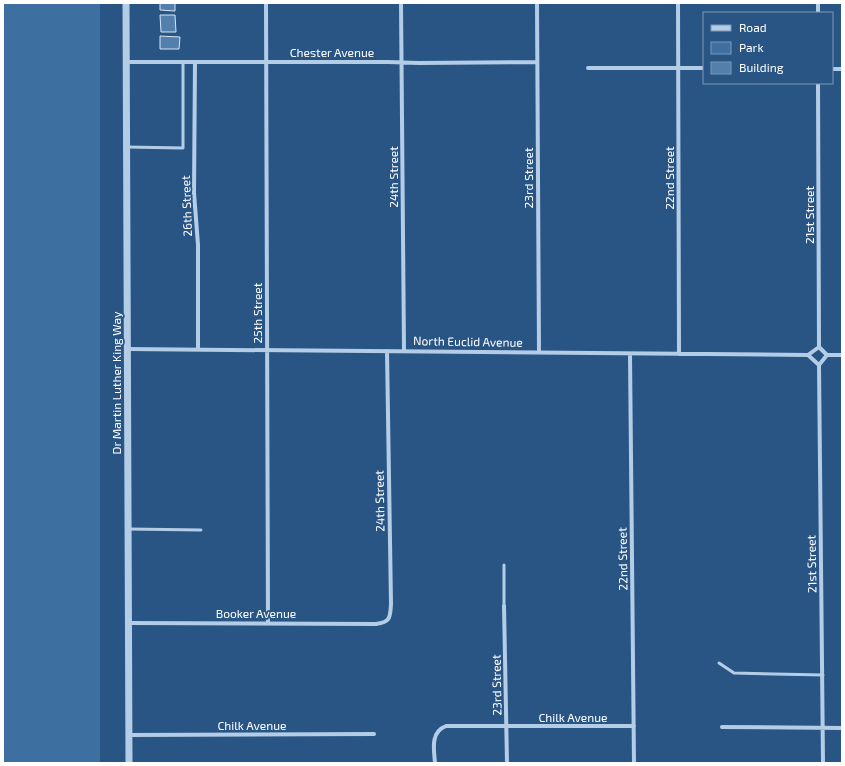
<svg xmlns="http://www.w3.org/2000/svg" width="845" height="766" font-family="'Exo 2',sans-serif">
  <style>
    .green { fill: #3e6fa1 }
    .building { fill: #527fac; stroke: #d7e6f6 }
    .lines { fill: none; stroke-linecap: round; stroke-linejoin: round }
    .service { stroke: #b4cde7; stroke-width: 3 }
    .minor { stroke: #b4cde7; stroke-width: 4 }
    .tertiary { stroke: #b4cde7; stroke-width: 7 }
    .labels { text-anchor: middle; dominant-baseline: central; stroke-width: 3.5; stroke-linejoin: round; paint-order: stroke }
    .street-label { font-size: 12px; fill: #fff; stroke: #295585 }
  </style>
  <rect width="100%" height="100%" fill="#295585"/>
  <path class="green" d="M3 3H100V763H3Z"/>
  <path class="building" d="M160 3H175V11L160 10Z
    M160 15H175L176 32H161Z
    M160 36 180 37 179 49H160Z"/>
  <g class="lines">
    <path class="service" d="M126 147 183 148V62
      M128 529 201 530
      M504 606V565
      M719 663 734 673 823 675"/>
    <path class="minor" d="M266 3 268 623
      M401 3 404 350
      M537 3 539 352
      M678 3 679 354
      M818 3V13
      M126 62H388L419 63 537 62
      M195 62 194 193 198 245V349
      M588 68H704
      M832 69H842
      M818 83 819 347
      M819 347 827 355 819 365 808 355Z
      M127 349 808 355
      M630 354 634 763
      M827 355H842
      M819 365 823 763
      M504 606 507 763
      M129 623 376 624C391 622 390 617 391 604L387 351
      M722 727 842 728
      M129 735 374 734
      M435 763C434 750 430 732 446 726H634"/>
    <path class="tertiary" d="M126 3 129 763"/>
  </g>
  <g class="labels">
    <g class="street-label">
      <text x="332" y="52">Chester Avenue</text>
      <text transform="translate(393 177) rotate(-90)">24th Street</text>
      <text transform="translate(528 178) rotate(-90)">23rd Street</text>
      <text transform="translate(669 178) rotate(-90)">22nd Street</text>
      <text transform="translate(186 206) rotate(-92)">26th Street</text>
      <text transform="translate(809 215) rotate(-90)">21st Street</text>
      <text transform="translate(257 313) rotate(-90)">25th Street</text>
      <text transform="translate(468 341) rotate(1)">North Euclid Avenue</text>
      <text transform="translate(116 383) rotate(-90)">Dr Martin Luther King Way</text>
      <text transform="translate(379 501) rotate(-91)">24th Street</text>
      <text transform="translate(622 559) rotate(-91)">22nd Street</text>
      <text transform="translate(811 564) rotate(-91)">21st Street</text>
      <text x="256" y="613">Booker Avenue</text>
      <text transform="translate(496 685) rotate(-91)">23rd Street</text>
      <text x="573" y="717">Chilk Avenue</text>
      <text x="252" y="725">Chilk Avenue</text>
    </g>
  </g>
  <rect width="845" height="766" fill="none" stroke="#ffffff" stroke-width="8"/>
  <rect x="703" y="12" width="130" height="72" fill="#295585" stroke="#7f99b6"/>
  <rect x="711" y="25" width="20" height="6" fill="#b4cde7" stroke="#7f99b6"/>
  <text x="739" y="32" font-size="12" fill="#ffffff">Road</text>
  <rect x="711" y="42" width="20" height="12" fill="#3e6fa1" stroke="#7f99b6"/>
  <text x="739" y="52" font-size="12" fill="#ffffff">Park</text>
  <rect x="711" y="62" width="20" height="12" fill="#527fac" stroke="#7f99b6"/>
  <text x="739" y="72" font-size="12" fill="#ffffff">Building</text>
</svg>
